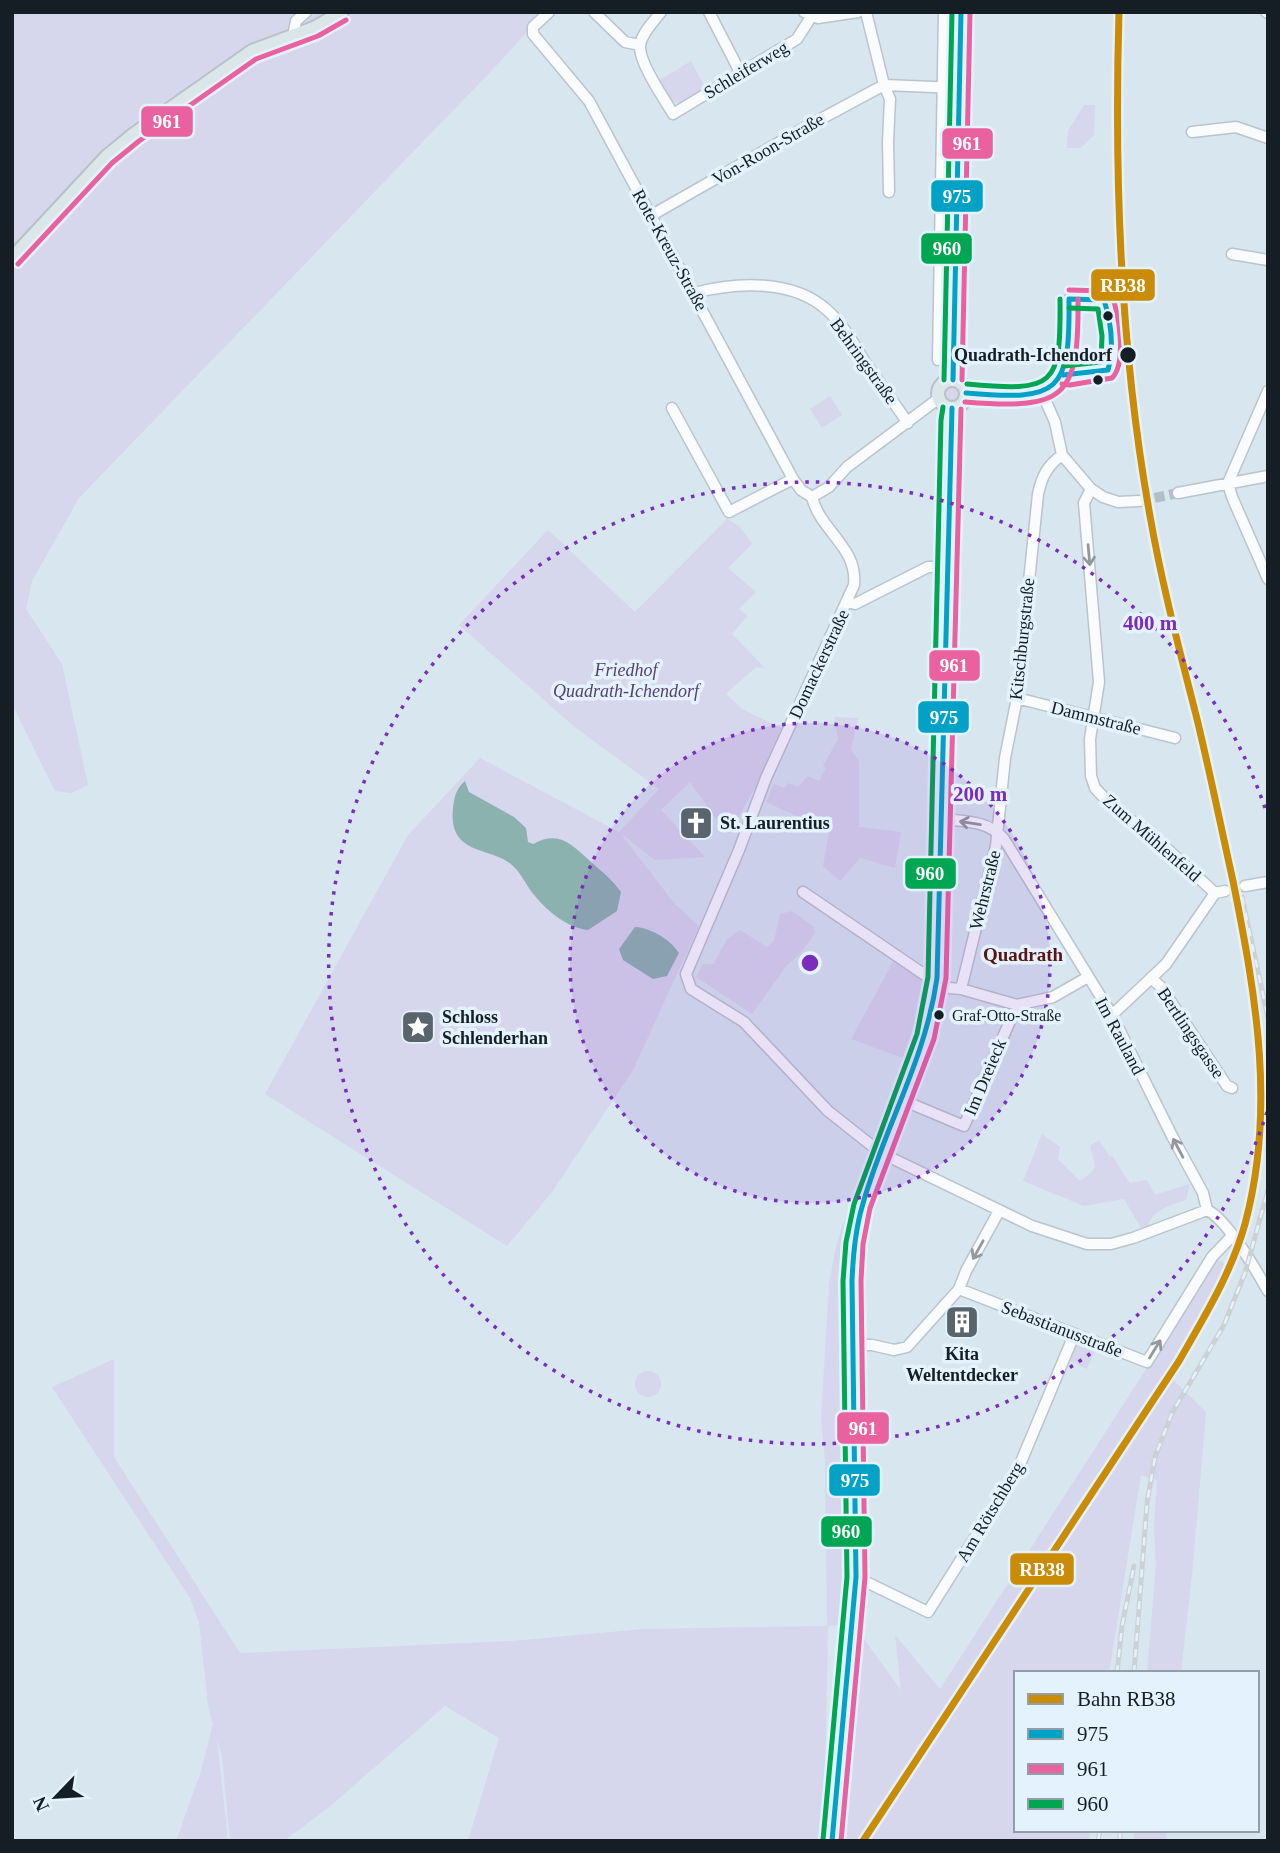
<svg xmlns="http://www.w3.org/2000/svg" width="1280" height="1853" font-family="'Times New Roman',serif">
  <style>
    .green { fill: #d6d6ed }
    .water { fill: #8cb2b0 }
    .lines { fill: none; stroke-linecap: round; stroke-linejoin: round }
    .minor-tunnel { stroke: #b1bec7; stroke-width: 10; stroke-dasharray: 10 5; stroke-linecap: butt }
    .minor-casing { stroke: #b9c4cc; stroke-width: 13 }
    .major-casing { stroke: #b9c1c5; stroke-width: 16 }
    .minor { stroke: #f9fbfd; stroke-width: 10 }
    .major { stroke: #dbe6e9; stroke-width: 12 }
    .rail-casing { stroke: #ccd1d4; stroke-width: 5 }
    .rail { stroke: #e4f2fe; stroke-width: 2.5; stroke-dasharray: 8; stroke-linecap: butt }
    .bus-1-casing { stroke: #e4f2fe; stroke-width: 10 }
    .bus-2-casing { stroke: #e4f2fe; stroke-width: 10 }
    .bus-3-casing { stroke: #e4f2fe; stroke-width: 10 }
    .bus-1 { stroke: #01a2c6; stroke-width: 5 }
    .bus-2 { stroke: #e9619e; stroke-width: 5 }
    .bus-3 { stroke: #00a651; stroke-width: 5 }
    .rail-1-casing { stroke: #e4f2fe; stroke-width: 12 }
    .rail-1 { stroke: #ca8b07; stroke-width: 7 }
    .oneway { stroke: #92989c }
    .ring { fill: none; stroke: #7b2cbf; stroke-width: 3.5; stroke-dasharray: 3.5 7 }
    .bus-dot { fill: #151e25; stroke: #e4f2fe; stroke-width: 2.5 }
    .labels { text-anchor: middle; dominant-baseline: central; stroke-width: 7; stroke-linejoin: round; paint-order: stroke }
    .bus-label { font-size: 16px; fill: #151e25; stroke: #e4f2fe; text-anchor: start }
    .street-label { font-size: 18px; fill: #151e25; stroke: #e4f2fe }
    .stop-label { font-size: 18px; font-weight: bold; fill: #151e25; stroke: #e4f2fe; text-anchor: end }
    .park-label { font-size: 18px; font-style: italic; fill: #554273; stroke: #e4f2fe }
    .poi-label { font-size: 18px; font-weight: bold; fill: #151e25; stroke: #e4f2fe; text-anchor: start }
    .neighbourhood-label { font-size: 19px; font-weight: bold; fill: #591511; stroke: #e4f2fe }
    .centre { fill: #7b2cbf; stroke: #e4f2fe; stroke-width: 3.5 }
    .ring-label { font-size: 21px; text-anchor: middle; font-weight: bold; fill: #7b2cbf; stroke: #e4f2fe; stroke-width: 7; stroke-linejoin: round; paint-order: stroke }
    .line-badge { stroke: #e4f2fe; stroke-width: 2.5 }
    .badge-label { font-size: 19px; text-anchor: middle; font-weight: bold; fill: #fff }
  </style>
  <rect width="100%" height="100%" fill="#d8e6f0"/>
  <path class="green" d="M12 12H545L494 68 79 498 32 581 26 609 62 664 88 785 71 793 55 791 12 704Z
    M691 61 707 91 683 104 669 101 658 81Z
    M1084 105H1095L1094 135 1081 148H1067L1068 131Z
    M943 394a9 9 0 1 1 18 0a9 9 0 1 1-18 0Z
    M830 396 842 415 822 428 810 409Z
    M727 519 739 526 752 544 728 568 756 592 739 609 747 616 732 634 765 668 756 667 726 694 742 709 781 728 755 788 735 823 721 826 690 782 661 810 705 857 655 860 621 834 674 903 699 926 633 1070 552 1192 507 1246 265 1094 408 835 480 758 619 832 659 789 576 728 459 625 548 530 635 612Z
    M834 717 858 718 851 750 859 761V827L901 832 895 868 860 858 840 881 823 866 829 831 766 802 774 784 784 788 788 783 798 787 808 776 819 781 826 768 823 766 838 739Z
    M792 911 814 927 815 933 800 954 787 965 752 1014 696 977 703 964H714L726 940 740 930 767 947 774 941 780 914Z
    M893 962 925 980 919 1012 903 1058 851 1039Z
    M1042 1134 1060 1147 1058 1159 1080 1181C1101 1166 1095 1169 1090 1146L1099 1140 1110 1157 1112 1156 1130 1183 1147 1180 1155 1195 1190 1184 1186 1200C1172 1205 1152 1209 1148 1226L1141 1228 1124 1199 1084 1206 1023 1181Z
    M849 1207 853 1210C833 1258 842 1313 843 1363 845 1438 846 1513 846 1588L842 1625 828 1626 825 1782 820 1841H468L499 1738 445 1706 328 1808 284 1841H230L222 1756 217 1740 228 1841H176L200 1774 213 1724 208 1705 199 1622 190 1598 52 1387 114 1359V1457L240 1653 512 1641 643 1629 827 1626 825 1460 821 1419 829 1284 836 1246Z
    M1215 1258 1226 1264 1167 1374 1206 1412 1193 1565 1181 1673H1147L1156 1565 1154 1527 1157 1480 1141 1475 1109 1673H1016V1830H1090L1089 1841H845L861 1635 901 1690 895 1635 940 1689 1152 1360Z
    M1076 1338 1096 1347 1087 1369 1068 1360Z
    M635 1384a13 13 0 1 1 26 0a13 13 0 1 1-26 0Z
    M1134 1830H1167L1166 1841H1134Z"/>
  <path class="water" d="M465 781 469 792 514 817 526 828 528 842 533 844C559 830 571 844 590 861 602 872 612 879 621 892L617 911 588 930C568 928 548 912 535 896 527 887 522 874 513 866 494 846 448 857 453 809 454 797 456 789 465 781Z
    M635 927C651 928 670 939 679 953L667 976 653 979 623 960 619 949Z"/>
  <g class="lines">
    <path class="minor-tunnel" d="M1140 501 1178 493
      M1225 891 1245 886"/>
    <g class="minor-casing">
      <path id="minor" d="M549 12 533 27V34L589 101 793 479 801 490 812 497
        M594 12 625 42 640 45
        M661 12C654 21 641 34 640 46 639 63 664 98 673 114L797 39 811 17
        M709 12 741 74
        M804 12 818 18 858 12
        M866 12 884 85 890 99 888 142 889 192
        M1266 12 1268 13
        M293 36 296 21 306 12
        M1192 132 1236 127 1268 138
        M652 215 806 127 884 85 958 88
        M1232 254 1268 260
        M694 293C737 282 793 279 827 310 843 324 854 344 865 362 879 382 894 403 908 423
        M938 360 944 12
        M1268 391 1228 483 1232 497 1268 579
        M966 393C995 395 1052 405 1064 370 1071 351 1069 320 1069 299
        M1042 393 1055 422 1062 455 1091 489 1103 497 1118 502 1140 501
        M938 399 847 467 829 487 812 497C820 531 858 547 854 585L766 778 739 850 686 974 691 989 744 1022 828 1111 881 1153 1032 1226 1087 1244H1111L1133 1238 1207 1210
        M672 408 729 512 793 479
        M1091 489 1084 503 1099 682 1090 739 1091 776 1095 788 1108 802 1163 845 1215 893
        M1178 493 1268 476
        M847 602 855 604 928 567H947
        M1017 698 1175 738
        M940 819C963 821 988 820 1004 839L1112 1015 1172 1136 1203 1193 1207 1210
        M1245 886 1268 882
        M803 892 928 977 937 978
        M1151 978 1161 987 1227 1086 1232 1088
        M936 987 961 989 1017 1005 1053 997 1088 977
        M961 989 996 846 1005 758 1017 698 1038 494C1042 476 1047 466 1062 455
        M1112 1015 1166 964 1215 893 1225 891
        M902 1100 964 1126 1017 1005
        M1207 1210C1227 1219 1256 1270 1268 1291
        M959 1289 1147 1362 1212 1257 1232 1236
        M853 1345H872L894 1350 907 1347 959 1289 966 1271 999 1211
        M856 1577 928 1612 1018 1469 1074 1335"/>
    </g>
    <g class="major-casing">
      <path id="major" d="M12 258 106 157 134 134 252 51 314 28 342 12
        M938 394a14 14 0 1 1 28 0a14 14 0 1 1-28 0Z
        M953 380 961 12
        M832 1841 856 1577 852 1281C853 1255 855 1231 862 1206 884 1129 930 1058 937 978L950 420 952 408"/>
    </g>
    <use href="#minor" class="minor"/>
    <use href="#major" class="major"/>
    <g class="rail-casing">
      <path id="rail" d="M1242 897 1268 1018
        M1117 1673 1122 1626 1134 1566
        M1134 1673 1147 1503 1155 1457 1172 1413 1224 1325 1245 1273 1268 1190
        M1098 1841 1100 1830
        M1120 1841V1830"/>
    </g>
    <use href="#rail" class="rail"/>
    <g class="bus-1-casing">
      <path id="bus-1" d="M1063 375 1108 370C1114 348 1111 322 1104 300L1069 299
        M953 380 961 12
        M966 393C1060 401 1070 393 1069 299
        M832 1841 856 1577 852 1281C853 1256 855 1231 862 1207 884 1127 925 1062 937 978L952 408"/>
    </g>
    <g class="bus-2-casing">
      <path id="bus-2" d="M18 264 112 163 139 141 256 59 318 36 346 20
        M962 380 970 12
        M1062 384 1070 385 1112 378C1127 363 1119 312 1111 294L1105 291 1069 290
        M965 402C1065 410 1079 399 1078 299
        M841 1841 865 1577 861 1281 863 1244 870 1208 934 1039 946 978 961 409"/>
    </g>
    <g class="bus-3-casing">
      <path id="bus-3" d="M1064 366 1101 362 1102 336 1098 309 1069 308
        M944 380 952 12
        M967 384C1055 392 1061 387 1060 299
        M823 1840 847 1577 843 1281 846 1242 854 1204 917 1034 928 977 941 420 943 407"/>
    </g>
    <use href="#bus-1" class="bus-1"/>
    <use href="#bus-2" class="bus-2"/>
    <use href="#bus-3" class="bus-3"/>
    <g class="rail-1-casing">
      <path id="rail-1" d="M863 1841 1179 1361C1204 1317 1231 1274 1245 1224 1276 1109 1256 996 1233 881 1221 827 1210 773 1197 719 1180 652 1162 585 1150 516 1120 350 1114 181 1119 12"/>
    </g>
    <use href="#rail-1" class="rail-1"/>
  </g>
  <defs><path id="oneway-shaft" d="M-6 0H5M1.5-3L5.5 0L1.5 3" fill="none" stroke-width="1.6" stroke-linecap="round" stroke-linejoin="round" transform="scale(1.75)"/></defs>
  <g class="oneway">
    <use href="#oneway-shaft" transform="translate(1089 555) rotate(85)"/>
    <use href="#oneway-shaft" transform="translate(970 823) rotate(-171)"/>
    <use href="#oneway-shaft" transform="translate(1178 1148) rotate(-118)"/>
    <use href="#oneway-shaft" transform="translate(978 1250) rotate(119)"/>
    <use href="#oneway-shaft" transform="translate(1155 1349) rotate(-58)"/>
  </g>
  <circle cx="810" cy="963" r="240" fill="#7b2cbf" fill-opacity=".12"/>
  <g class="ring">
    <circle cx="810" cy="963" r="240"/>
    <path d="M1267 1112A481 481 0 1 1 1267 814"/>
  </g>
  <defs>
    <g id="church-square" transform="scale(1.75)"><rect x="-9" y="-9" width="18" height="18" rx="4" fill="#59646c" stroke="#e4f2fe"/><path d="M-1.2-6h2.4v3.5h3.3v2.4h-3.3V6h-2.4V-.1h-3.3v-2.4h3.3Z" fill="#fff"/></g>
    <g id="sight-square" transform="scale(1.75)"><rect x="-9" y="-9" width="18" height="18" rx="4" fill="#59646c" stroke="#e4f2fe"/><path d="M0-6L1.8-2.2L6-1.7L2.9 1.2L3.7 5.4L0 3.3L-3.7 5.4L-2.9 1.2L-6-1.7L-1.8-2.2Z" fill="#fff"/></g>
    <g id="building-square" transform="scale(1.75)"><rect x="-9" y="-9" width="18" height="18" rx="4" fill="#59646c" stroke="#e4f2fe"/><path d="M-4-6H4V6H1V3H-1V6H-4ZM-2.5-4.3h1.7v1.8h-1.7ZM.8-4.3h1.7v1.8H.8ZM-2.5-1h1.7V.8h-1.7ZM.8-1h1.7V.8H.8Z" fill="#fff"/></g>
  </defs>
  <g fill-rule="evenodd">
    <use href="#church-square" x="696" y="823"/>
    <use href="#sight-square" x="418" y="1027"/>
    <use href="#building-square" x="962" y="1322"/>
  </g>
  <g class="bus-dot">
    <circle cx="1108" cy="316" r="6"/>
    <circle cx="1128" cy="355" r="9"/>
    <circle cx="1098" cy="380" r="6"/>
    <circle cx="939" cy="1015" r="6"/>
  </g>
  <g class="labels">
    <g class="bus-label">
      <text x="952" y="1015">Graf-Otto-Straße</text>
    </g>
    <g class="street-label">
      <text transform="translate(746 70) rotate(-31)">Schleiferweg</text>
      <text transform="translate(768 149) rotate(-30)">Von-Roon-Straße</text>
      <text transform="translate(670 250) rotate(61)">Rote-Kreuz-Straße</text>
      <text transform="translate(864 361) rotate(54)">Behringstraße</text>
      <text transform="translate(1022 639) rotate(-84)">Kitschburgstraße</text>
      <text transform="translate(819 664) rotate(-65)">Domackerstraße</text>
      <text transform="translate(1096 718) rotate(14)">Dammstraße</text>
      <text transform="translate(1152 838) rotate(41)">Zum Mühlenfeld</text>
      <text transform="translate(985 890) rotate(-76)">Wehrstraße</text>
      <text transform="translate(1191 1033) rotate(56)">Bertlingsgasse</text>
      <text transform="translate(1120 1036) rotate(62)">Im Rauland</text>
      <text transform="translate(985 1077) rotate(-67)">Im Dreieck</text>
      <text transform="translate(1062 1329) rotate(21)">Sebastianusstraße</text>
      <text transform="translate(990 1512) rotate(-59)">Am Rötschberg</text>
    </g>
    <g class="stop-label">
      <text x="1112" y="355">Quadrath-Ichendorf</text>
    </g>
    <g class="park-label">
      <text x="626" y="670">Friedhof<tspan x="626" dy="21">Quadrath-Ichendorf</tspan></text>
    </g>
    <g class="poi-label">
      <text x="720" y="823">St. Laurentius</text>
      <text x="442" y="1017">Schloss<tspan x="442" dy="21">Schlenderhan</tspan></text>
      <text x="962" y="1354" text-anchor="middle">Kita<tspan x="962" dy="21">Weltentdecker</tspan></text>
    </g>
    <g class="neighbourhood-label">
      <text x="1023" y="954">Quadrath</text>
    </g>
  </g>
  <circle cx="810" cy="963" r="10" class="centre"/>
  <g class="ring-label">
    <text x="1150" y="630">400 m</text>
    <text x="980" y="801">200 m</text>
  </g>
  <g class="line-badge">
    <rect x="140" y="105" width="54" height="33" rx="7" fill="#e9619e"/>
    <rect x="941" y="127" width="53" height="33" rx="7" fill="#e9619e"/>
    <rect x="930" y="179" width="54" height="34" rx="7" fill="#01a2c6"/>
    <rect x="920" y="232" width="53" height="33" rx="7" fill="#00a651"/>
    <rect x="1090" y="268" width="66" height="34" rx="7" fill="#ca8b07"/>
    <rect x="928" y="649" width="53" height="33" rx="7" fill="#e9619e"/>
    <rect x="917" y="700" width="53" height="34" rx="7" fill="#01a2c6"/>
    <rect x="904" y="857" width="53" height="33" rx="7" fill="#00a651"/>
    <rect x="836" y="1411" width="54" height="34" rx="7" fill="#e9619e"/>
    <rect x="828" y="1463" width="53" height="34" rx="7" fill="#01a2c6"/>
    <rect x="820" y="1515" width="53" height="33" rx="7" fill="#00a651"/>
    <rect x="1009" y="1552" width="66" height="34" rx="7" fill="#ca8b07"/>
  </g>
  <g class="badge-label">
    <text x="167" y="128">961</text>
    <text x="967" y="150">961</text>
    <text x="957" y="203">975</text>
    <text x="947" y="255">960</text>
    <text x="1123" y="292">RB38</text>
    <text x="954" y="672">961</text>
    <text x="944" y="724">975</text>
    <text x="930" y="880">960</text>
    <text x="863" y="1435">961</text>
    <text x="855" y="1487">975</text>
    <text x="846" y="1538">960</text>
    <text x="1042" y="1576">RB38</text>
  </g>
  <rect width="1280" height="1853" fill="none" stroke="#151e25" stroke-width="28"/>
  <rect x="1014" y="1671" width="245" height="161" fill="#e4f2fe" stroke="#919da7" stroke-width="2"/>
  <rect x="1028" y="1694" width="35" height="10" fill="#ca8b07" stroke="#919da7" stroke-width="2"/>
  <text x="1077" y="1706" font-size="21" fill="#151e25">Bahn RB38</text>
  <rect x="1028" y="1729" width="35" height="10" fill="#01a2c6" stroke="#919da7" stroke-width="2"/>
  <text x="1077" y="1741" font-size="21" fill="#151e25">975</text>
  <rect x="1028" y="1764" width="35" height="10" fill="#e9619e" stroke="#919da7" stroke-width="2"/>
  <text x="1077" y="1776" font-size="21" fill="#151e25">961</text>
  <rect x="1028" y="1799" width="35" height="10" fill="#00a651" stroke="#919da7" stroke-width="2"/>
  <text x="1077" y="1811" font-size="21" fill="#151e25">960</text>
  <g transform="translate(56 1797) rotate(245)" stroke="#e4f2fe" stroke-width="5" paint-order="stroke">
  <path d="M0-5L12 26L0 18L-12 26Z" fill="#151e25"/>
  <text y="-10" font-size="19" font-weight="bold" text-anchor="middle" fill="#151e25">N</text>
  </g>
</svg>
